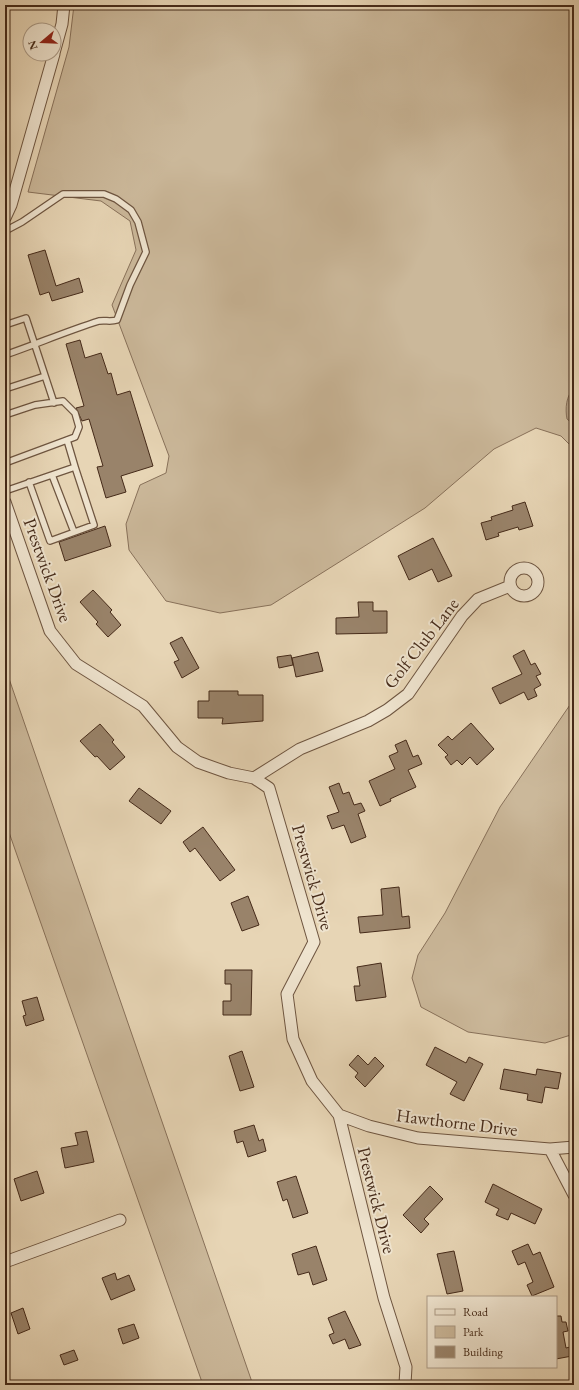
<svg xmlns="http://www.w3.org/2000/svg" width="579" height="1390" font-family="'EB Garamond',serif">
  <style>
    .green { fill: #cbb89a; stroke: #88715a }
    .water { fill: #b09b80; stroke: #856e57 }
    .building { fill: #99836a; stroke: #452a19 }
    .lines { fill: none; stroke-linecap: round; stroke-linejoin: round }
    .service-casing { stroke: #6e5540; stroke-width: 8 }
    .minor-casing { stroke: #6e5540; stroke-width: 13 }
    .service { stroke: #efe4cf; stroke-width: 5.5 }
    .minor { stroke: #efe4cf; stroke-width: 11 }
    .labels { text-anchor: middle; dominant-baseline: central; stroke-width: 4; stroke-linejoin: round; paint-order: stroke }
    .street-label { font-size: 18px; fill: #452a19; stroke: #efe4cf }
  </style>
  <rect width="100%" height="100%" fill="#e7d5b5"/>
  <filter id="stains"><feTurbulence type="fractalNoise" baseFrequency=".005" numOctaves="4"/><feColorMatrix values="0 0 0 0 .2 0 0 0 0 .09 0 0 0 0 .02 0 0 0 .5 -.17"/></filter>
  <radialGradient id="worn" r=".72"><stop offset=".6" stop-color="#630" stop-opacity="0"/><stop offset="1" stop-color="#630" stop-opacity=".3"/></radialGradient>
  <path class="green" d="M74 5H574V449L561 436 536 428 494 449 425 508 271 605 220 613 166 601 129 550 126 524 140 485 166 473 169 456 112 305 136 250 130 221 101 201 28 192 69 47Z
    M5 667 253 1385H203L5 821Z
    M574 699V1034L545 1043 468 1032 421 1007 412 978 418 955 445 913 500 807Z"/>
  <path class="water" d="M574 389V425L567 419C565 409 566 395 574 389Z"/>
  <path class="building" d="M45 250 56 286 79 278 83 292 52 301 49 292 40 295 28 255Z
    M80 340 85 358 101 353 108 374 111 373 117 395 130 391 153 466 121 476 126 492 106 498 97 467 103 466 89 419 82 421 76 408 84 406 66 344Z
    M525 502 533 526 519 530 518 527 498 533 499 536 486 540 481 523 492 520 491 517 513 510 512 506Z
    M105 526 111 546 65 561 59 542Z
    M433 538 452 576 438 582 432 569 409 580 398 556Z
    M93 590 112 610 110 612 121 625 108 637 96 624 98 622 80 602Z
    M358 602H373V611H387V633L336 634V618L359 617Z
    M182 637 199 668 182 678 174 662 179 660 170 643Z
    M524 650 531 665 535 663 541 674 536 676 541 685 534 689 537 696 528 700 524 692 500 704 492 688 522 674 513 656Z
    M318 652 323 671 296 677 292 658Z
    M291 655 293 665 279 668 277 657Z
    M209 691H238V695H263V721L222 724 223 718H198V701H209Z
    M471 723 494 749 477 765 470 757 462 765 457 760 451 765 445 757 448 755 438 745 448 736 452 740Z
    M100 724 114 740 112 742 125 757 110 770 97 756 95 757 80 741Z
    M406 740 413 757 418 755 422 764 408 770 416 787 390 799 391 801 380 806 369 781 395 769 389 756 398 752 395 745Z
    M339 783 343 794 349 792 354 805 361 803 365 811 358 814 366 837 351 843 344 825 332 829 327 816 339 812 329 787Z
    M139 788 171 811 161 824 129 801Z
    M203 827 235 870 220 881 195 848 190 852 183 842Z
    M399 887 402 917 409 916 410 928 360 933 358 917 383 915 381 889Z
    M248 896 259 925 242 931 231 903Z
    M381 963 386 997 356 1001 354 986H360L357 967Z
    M225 970H252L251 1015H223V1001H231V984H225Z
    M37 997 44 1020 26 1026 23 1016 26 1015 22 1001Z
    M435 1047 466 1063 469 1057 483 1064 464 1101 450 1094 457 1082 426 1065Z
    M242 1051 254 1087 240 1091 229 1056Z
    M358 1055 368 1065 375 1057 384 1066 365 1087 355 1077 358 1073 349 1065Z
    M504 1069 536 1075 537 1069 561 1073 558 1089 545 1087 542 1103 527 1100 528 1094 500 1089Z
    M254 1125 259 1141 263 1139 266 1151 248 1157 243 1141 237 1143 234 1131Z
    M87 1131 94 1162 65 1168 61 1148 78 1145 75 1133Z
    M37 1171 44 1193 21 1201 14 1179Z
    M296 1176 308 1213 293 1218 287 1199 283 1201 277 1182Z
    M493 1184 542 1209 535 1224 511 1213 508 1220 496 1215 499 1209 485 1202Z
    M430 1186 443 1199 424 1219 429 1224 421 1233 403 1215Z
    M528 1244 533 1255 540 1252 554 1287 532 1296 527 1285 533 1282 525 1262 518 1265 512 1251Z
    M316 1246 327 1280 313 1285 309 1272 298 1275 292 1254Z
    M454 1251 463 1291 447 1294 437 1254Z
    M115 1273 117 1280 129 1275 135 1290 111 1300 102 1278Z
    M23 1308 30 1329 18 1334 11 1313Z
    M345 1311 361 1345 349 1349 345 1339 333 1344 329 1335 334 1333 328 1318Z
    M556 1316H561L562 1322H566L568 1331 563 1332 566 1348 570 1347 572 1356 556 1359Z
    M134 1324 139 1338 123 1344 118 1329Z
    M74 1350 78 1360 64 1365 60 1355Z"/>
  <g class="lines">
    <g class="service-casing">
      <path id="service" d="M5 231 22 222 63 194H104L116 199 131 210 138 222 146 252 130 285 117 320C111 322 105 320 99 321 67 331 37 344 5 355
        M5 325 26 318 54 403
        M5 389 45 376
        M5 415 35 405 63 401 75 413 79 427 75 437 5 463
        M52 475 74 532
        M29 482 50 541 94 525 75 467
        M5 491 75 467 67 440"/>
    </g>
    <g class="minor-casing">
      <path id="minor" d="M54 53 62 24 64 5
        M5 218 11 205 54 54
        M5 502 50 631 76 664 143 706 177 747 198 762 229 773 254 778 269 788 314 942 287 994 293 1039 312 1081 339 1115 384 1298 406 1367 405 1384
        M510 582a14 14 0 1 1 28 0a14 14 0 1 1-28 0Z
        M254 778 300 749 368 721 387 710 408 694 462 616 478 599 510 586
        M339 1115 369 1126 418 1138 550 1149 574 1147
        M550 1149 574 1195
        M5 1262 120 1220"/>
    </g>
    <use href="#service" class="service"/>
    <use href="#minor" class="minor"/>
  </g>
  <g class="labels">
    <g class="street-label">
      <text transform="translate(48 570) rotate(70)">Prestwick Drive</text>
      <text transform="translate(421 643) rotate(-52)">Golf Club Lane</text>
      <text transform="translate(313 877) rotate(74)">Prestwick Drive</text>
      <text transform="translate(457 1122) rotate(7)">Hawthorne Drive</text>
      <text transform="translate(377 1200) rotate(76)">Prestwick Drive</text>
    </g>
  </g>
  <rect width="579" height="1390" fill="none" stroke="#e7d5b5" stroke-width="20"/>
  <rect x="6" y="6" width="567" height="1378" fill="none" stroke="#452a19" stroke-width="2"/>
  <rect x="10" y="10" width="559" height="1370" fill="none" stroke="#452a19"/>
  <rect x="427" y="1296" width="130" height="72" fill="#efe4cf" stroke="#ab9a86"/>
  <rect x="435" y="1309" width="20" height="6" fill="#efe4cf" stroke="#ab9a86"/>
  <text x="463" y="1316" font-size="12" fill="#452a19">Road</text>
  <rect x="435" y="1326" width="20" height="12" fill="#cbb89a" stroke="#ab9a86"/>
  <text x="463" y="1336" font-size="12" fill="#452a19">Park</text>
  <rect x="435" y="1346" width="20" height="12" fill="#99836a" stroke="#ab9a86"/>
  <text x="463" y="1356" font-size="12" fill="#452a19">Building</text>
  <g transform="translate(42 42) rotate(251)"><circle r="19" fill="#efe4cf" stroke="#ab9a86"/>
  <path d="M0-3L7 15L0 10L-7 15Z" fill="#8f2418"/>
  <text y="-6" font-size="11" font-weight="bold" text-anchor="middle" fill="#452a19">N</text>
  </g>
  <rect width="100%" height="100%" filter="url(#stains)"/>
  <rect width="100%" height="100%" fill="url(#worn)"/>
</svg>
